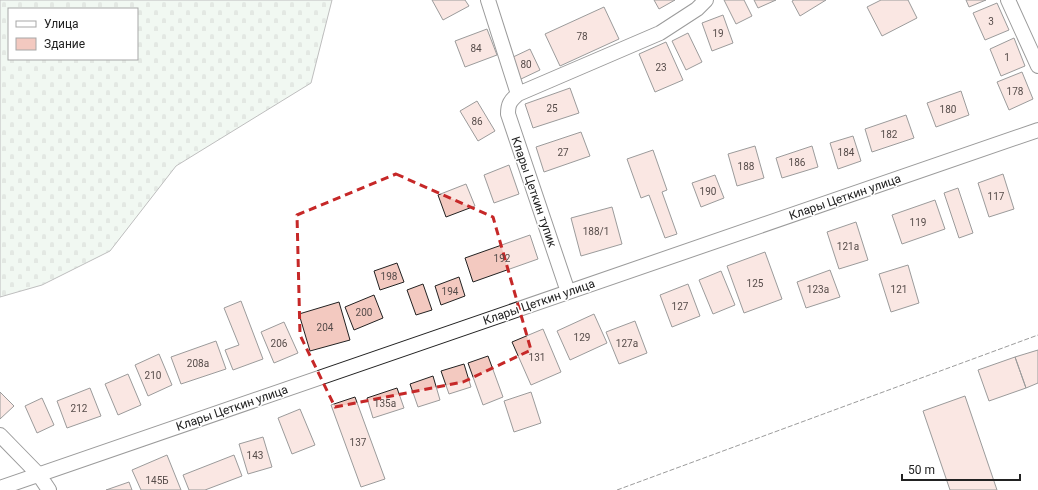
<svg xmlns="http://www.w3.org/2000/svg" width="1038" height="490" font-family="Roboto,sans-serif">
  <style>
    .cemetery { fill: url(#cemetery-stones); stroke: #6f6f6f; fill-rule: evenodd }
    .building { fill: #f3c9c0; stroke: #222 }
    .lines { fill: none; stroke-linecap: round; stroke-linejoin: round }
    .street-casing { stroke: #222; stroke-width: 16 }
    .street { stroke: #fff; stroke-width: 14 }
    .fence { stroke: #222; stroke-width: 1; stroke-dasharray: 5 2; stroke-linecap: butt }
    .marked { fill: none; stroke: #c62828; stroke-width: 3; stroke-dasharray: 8 5; stroke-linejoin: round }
    .labels { text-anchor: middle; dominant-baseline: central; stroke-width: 3; stroke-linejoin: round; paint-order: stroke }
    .number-label { font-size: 10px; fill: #564c4a }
    .street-label { font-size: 12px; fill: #222; stroke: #fff }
  </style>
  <defs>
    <pattern id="cemetery-stones" width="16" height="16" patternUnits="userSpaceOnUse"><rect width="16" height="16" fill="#e0efe3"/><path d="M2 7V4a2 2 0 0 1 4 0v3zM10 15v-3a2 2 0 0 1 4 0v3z" fill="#c0cdc2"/></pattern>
  </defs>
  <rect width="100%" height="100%" fill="#fff"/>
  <path class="cemetery" d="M0 0H332L311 83 176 166 110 251 42 285 0 297ZM9 9H137V59H9Z"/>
  <path class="building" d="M432 0H465L469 6 443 20Z
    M654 0H675L659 9Z
    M724 0H744L752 16 736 24Z
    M754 0H776L758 8Z
    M794 0H826L800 16 792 1Z
    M881 0H908L917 18 882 36 867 7Z
    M966 0H986L969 7Z
    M997 3 1009 30 985 40 973 13Z
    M604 7 619 39 560 66 545 34Z
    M723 15 733 43 712 51 702 23Z
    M487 29 497 55 465 67 455 41Z
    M688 33 702 62 686 70 672 41Z
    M1014 38 1025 66 1001 76 990 49Z
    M666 42 683 80 655 92 639 54Z
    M530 49 540 70 521 79 511 58Z
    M1022 72 1033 99 1009 110 997 82Z
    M570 88 579 113 533 128 525 104Z
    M961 91 969 115 936 127 927 103Z
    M477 101 495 131 478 141 460 111Z
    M906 115 914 138 872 152 865 129Z
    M581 132 590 156 544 172 536 147Z
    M853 136 861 161 838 169 830 143Z
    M755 146 764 178 737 186 728 154Z
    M812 146 818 167 782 178 776 158Z
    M653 150 667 190 662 192 677 234 665 238 649 195 641 198 627 159Z
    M509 165 519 194 494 203 484 175Z
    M1003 174 1014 209 989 217 978 183Z
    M715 175 724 198 701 207 692 183Z
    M466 184 475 206 446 217 438 195Z
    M958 188 973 233 959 238 944 193Z
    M935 200 945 229 902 244 892 215Z
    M612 207 622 244 581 256 571 218Z
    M856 222 868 260 839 269 827 232Z
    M530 235 538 259 473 282 465 258Z
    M765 252 782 299 744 313 727 266Z
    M397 263 404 282 380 290 374 271Z
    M908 265 919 303 891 312 879 274Z
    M830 270 840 297 806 308 797 282Z
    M721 271 735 305 713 314 699 280Z
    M459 277 465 296 441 305 435 286Z
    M423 284 432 310 416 315 407 290Z
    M688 284 700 316 672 327 660 295Z
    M374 295 383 318 354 330 345 307Z
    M241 301 263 359 233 370 225 350 239 345 224 308Z
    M339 302 350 340 310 351 299 314Z
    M594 314 607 343 570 360 557 331Z
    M635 321 647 353 619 364 606 332Z
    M284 322 298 353 274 363 261 332Z
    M543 329 561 372 531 385 512 342Z
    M216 341 226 369 181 384 171 357Z
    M1038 350V383L1026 388 1015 357Z
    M159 354 172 385 148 396 135 365Z
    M488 356 503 397 483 405 468 363Z
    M1015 357 1026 388 989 401 978 370Z
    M464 364 471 387 449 394 441 371Z
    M128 374 141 405 118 415 105 384Z
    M433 376 440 400 418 407 410 384Z
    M90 388 101 416 67 428 57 401Z
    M397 388 404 408 373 418 367 398Z
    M0 392 14 406 0 419Z
    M531 392 541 423 514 432 504 401Z
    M965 396 997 490H950L923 411Z
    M355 397 385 479 361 487 331 405Z
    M42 398 54 425 37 433 25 406Z
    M300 409 315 445 292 454 278 418Z
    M263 437 272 467 248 474 239 444Z
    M167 455 181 490H141L132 470Z
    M234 455 242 476 205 490H189L183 475Z
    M129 482 132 490H106Z"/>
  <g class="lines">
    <g class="street-casing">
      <path id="street" d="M488 0 518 94
        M1008 0 1038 66
        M568 292 508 114C508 104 510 101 518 94L660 33 697 9 706 0
        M0 435 39 475 49 490
        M0 488 1038 130"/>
    </g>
    <use href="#street" class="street"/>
    <path class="fence" d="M617 490 1038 335"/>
  </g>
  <path d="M0 0H1038V490H0ZM396 174 493 217 531 350 463 382 335 407 300 335 297 215Z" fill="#fff" fill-opacity=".55" fill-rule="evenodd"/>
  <path class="marked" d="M396 174 493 217 531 350 463 382 335 407 300 335 297 215Z"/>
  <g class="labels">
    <g class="number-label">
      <text x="991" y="21">3</text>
      <text x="718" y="33">19</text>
      <text x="582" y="36">78</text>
      <text x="476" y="48">84</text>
      <text x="1007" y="57">1</text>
      <text x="526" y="64">80</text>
      <text x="661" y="67">23</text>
      <text x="1015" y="91">178</text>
      <text x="552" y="108">25</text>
      <text x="948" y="109">180</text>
      <text x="477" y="121">86</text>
      <text x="889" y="134">182</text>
      <text x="563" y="152">27</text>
      <text x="846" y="152">184</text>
      <text x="797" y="162">186</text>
      <text x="746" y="166">188</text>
      <text x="708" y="191">190</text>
      <text x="996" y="196">117</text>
      <text x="918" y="222">119</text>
      <text x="596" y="231">188/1</text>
      <text x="848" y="246">121а</text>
      <text x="502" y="258">192</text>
      <text x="389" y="276">198</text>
      <text x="755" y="283">125</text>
      <text x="818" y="289">123а</text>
      <text x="899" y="289">121</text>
      <text x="450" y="291">194</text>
      <text x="680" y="306">127</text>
      <text x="364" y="312">200</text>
      <text x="325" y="327">204</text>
      <text x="582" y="337">129</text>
      <text x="279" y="343">206</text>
      <text x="627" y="343">127а</text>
      <text x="537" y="357">131</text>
      <text x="198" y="363">208а</text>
      <text x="153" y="375">210</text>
      <text x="385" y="403">135а</text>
      <text x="79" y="408">212</text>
      <text x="358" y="442">137</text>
      <text x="255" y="455">143</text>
      <text x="157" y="480">145Б</text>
    </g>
    <g class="street-label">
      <text transform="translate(534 192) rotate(71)">Клары Цеткин тупик</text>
      <text transform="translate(845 197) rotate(-19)">Клары Цеткин улица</text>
      <text transform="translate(539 302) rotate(-19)">Клары Цеткин улица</text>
      <text transform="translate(232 408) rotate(-19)">Клары Цеткин улица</text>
    </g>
  </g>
  <rect x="8" y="8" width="130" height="52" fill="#ffffff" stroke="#a7a7a7"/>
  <rect x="16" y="21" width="20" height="6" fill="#ffffff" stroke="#a7a7a7"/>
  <text x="44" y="28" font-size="12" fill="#222222">Улица</text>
  <rect x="16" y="38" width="20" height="12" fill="#f3c9c0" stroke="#a7a7a7"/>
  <text x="44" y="48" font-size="12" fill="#222222">Здание</text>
  <path d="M902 474v6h118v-6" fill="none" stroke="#222222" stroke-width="2"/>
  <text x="908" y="474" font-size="12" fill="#222222" stroke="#ffffff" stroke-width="3" paint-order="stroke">50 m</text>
</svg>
